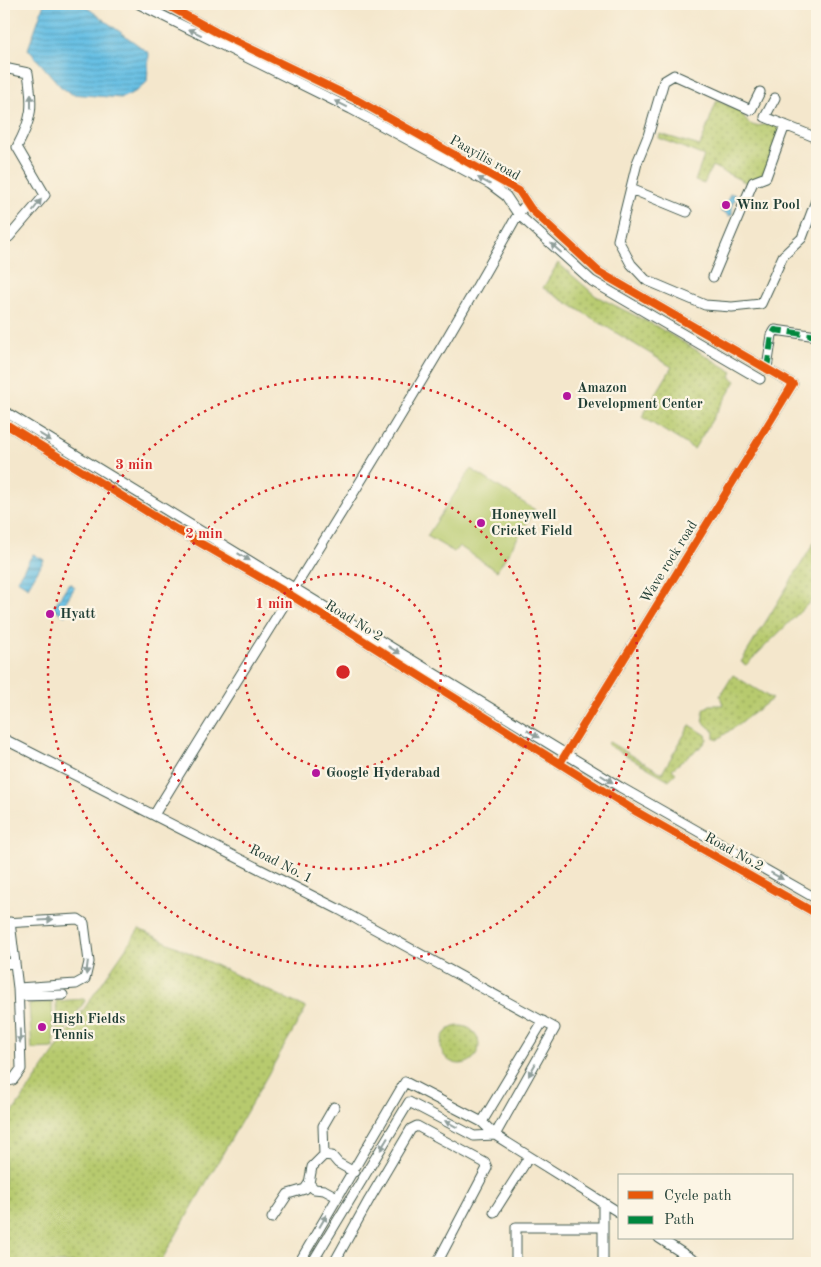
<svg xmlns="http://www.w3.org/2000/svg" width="821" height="1267" font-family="'Old Standard TT',serif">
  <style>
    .grass { fill: url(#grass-dots); stroke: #6b8451 }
    .pitch { fill: #b7ca6e; stroke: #6b8451 }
    .water { fill: url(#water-rules); stroke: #427e8c }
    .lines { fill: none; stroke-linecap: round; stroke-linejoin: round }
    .minor-casing { stroke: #3f564b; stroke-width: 11 }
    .minor { stroke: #fff; stroke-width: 9 }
    .quiet { stroke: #00873e; stroke-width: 6; stroke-dasharray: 12 6; stroke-linecap: butt }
    .cycleway-casing { stroke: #fcf5e5; stroke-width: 11 }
    .cycleway { stroke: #e8590c; stroke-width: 8 }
    .oneway { fill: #8f9e9a }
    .ring { fill: none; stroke: #d62828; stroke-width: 2.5; stroke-dasharray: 2.5 5 }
    .poi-dot { fill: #b5179e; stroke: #fcf5e5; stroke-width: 2 }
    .labels { text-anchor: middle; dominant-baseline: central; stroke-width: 4.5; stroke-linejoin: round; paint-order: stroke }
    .street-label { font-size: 14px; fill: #1f3d34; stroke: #fcf5e5 }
    .poi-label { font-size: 14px; font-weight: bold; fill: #1f3d34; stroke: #fcf5e5; text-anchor: start }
    .centre { fill: #d62828; stroke: #fcf5e5; stroke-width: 2.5 }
    .ring-label { font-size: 15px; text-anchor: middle; font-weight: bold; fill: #d62828; stroke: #fcf5e5; stroke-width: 4.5; stroke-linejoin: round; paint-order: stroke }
  </style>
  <defs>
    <pattern id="grass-dots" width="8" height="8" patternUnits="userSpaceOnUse" patternTransform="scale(1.25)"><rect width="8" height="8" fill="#b7ca6e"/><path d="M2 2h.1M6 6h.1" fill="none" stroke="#94a55b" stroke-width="1.8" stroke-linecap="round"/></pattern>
    <pattern id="water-rules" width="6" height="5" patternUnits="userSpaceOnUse" patternTransform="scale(1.25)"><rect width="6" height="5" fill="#66bfe4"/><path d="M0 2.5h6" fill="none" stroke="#539cba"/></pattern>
  </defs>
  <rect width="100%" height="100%" fill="#fcf5e5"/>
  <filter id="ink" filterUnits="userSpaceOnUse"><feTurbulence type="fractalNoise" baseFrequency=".02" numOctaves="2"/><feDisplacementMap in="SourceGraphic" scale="10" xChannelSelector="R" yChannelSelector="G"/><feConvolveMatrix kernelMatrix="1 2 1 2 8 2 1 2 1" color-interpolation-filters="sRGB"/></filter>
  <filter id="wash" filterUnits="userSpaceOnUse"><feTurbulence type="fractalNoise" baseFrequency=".0096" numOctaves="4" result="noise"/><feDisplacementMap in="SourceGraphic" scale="20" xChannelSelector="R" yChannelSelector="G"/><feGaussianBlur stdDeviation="1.12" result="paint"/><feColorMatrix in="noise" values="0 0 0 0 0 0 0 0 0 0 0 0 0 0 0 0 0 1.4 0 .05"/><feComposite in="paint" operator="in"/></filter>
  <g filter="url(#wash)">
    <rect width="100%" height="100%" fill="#f4e7cc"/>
    <path class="grass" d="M789 4H817L813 15Z
      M717 100 740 111 748 123 755 126 770 124 781 129 764 175 749 184 712 166 704 184 695 181 704 156 659 138 660 134 700 146Z
      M558 263 596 296 656 326 733 372 730 377 736 381 694 449 642 417 672 367 543 288Z
      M817 538V595L746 665 741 662Z
      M733 675 772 699 717 740 714 738V731C704 724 701 721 704 709L710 705H723L720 696Z
      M690 725 706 735 707 739 703 745 672 769 676 773 669 780 608 745 609 742 662 773Z
      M139 929 306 1008 160 1263H4V1125Z
      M84 999 85 1001 61 1037 57 1035 56 1001Z
      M441 1045a19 19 0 1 1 38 0a19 19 0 1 1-38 0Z"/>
    <path class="pitch" d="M471 469 535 510 497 571 459 546 454 552 427 536Z
      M52 1002 54 1048 32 1049 29 1004Z"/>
    <path class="water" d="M44 4H82L149 53 147 82 137 91 121 98 72 94 61 87 28 49Z
      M730 194H734L737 197 732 204V215L728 216 726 213 721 212V204L727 201Z
      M33 554 44 560 28 587 17 580Z
      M69 583 75 587 65 603 71 607 65 616 53 608Z"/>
  </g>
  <g filter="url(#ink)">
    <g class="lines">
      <g class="minor-casing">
        <path id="minor" d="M139 4 351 109 490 184 506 196 518 214 592 281 760 379
          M165 4 216 32 355 99 519 191 531 209 599 272 793 384 560 763
          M4 68 28 73C33 106 33 117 17 147L45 195 9 237H4
          M760 92 751 110 674 75 664 81 648 136 637 163 618 240 631 264 646 280 705 305 732 307 761 304 783 256 802 238 817 198
          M775 98 765 117 817 138
          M631 189 687 212
          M713 277 753 182 766 177 785 125
          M767 368 772 335 775 330 817 336
          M4 411 620 787 817 899
          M4 423 167 524 289 594 637 812 817 914
          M4 739 340 910 555 1028 495 1135
          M154 815C276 615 404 419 518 214L527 203
          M4 923 78 919 84 923 89 962 85 979 76 984 18 988
          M4 964 15 963
          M19 996 63 995
          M4 1082 13 1080 21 1069 20 1035 18 988 10 922
          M482 1122 543 1021
          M324 1155 332 1156 338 1163 354 1172
          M309 1183 314 1189 324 1190 337 1197
          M494 1212 529 1157
          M272 1218 288 1194 305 1189 309 1183 312 1167 324 1155 323 1126 334 1107
          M659 1238 698 1263
          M299 1263 405 1082 482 1122 495 1135 620 1213
          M312 1263 409 1102 474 1136 495 1135
          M334 1263 369 1200 411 1129 417 1126 485 1163 487 1168 437 1263
          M516 1263V1227H603
          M603 1263V1202"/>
      </g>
      <use href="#minor" class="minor"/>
      <path class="quiet" d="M767 368 772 335 775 330 817 336"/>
      <g class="cycleway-casing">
        <path id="cycleway" d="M165 4 216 32 355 99 519 191 531 209 599 272 793 384 560 763
          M4 423 167 524 289 594 637 812 817 914"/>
      </g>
      <use href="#cycleway" class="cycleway"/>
    </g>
    <defs><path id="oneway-solid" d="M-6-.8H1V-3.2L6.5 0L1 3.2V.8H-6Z" transform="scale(1.25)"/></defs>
    <g class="oneway">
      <use href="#oneway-solid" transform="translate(195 32) rotate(-154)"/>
      <use href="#oneway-solid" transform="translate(31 101) rotate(-90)"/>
      <use href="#oneway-solid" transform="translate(341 104) rotate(-154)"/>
      <use href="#oneway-solid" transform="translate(484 181) rotate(-151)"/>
      <use href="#oneway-solid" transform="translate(37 205) rotate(-53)"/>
      <use href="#oneway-solid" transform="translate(556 248) rotate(-138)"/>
      <use href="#oneway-solid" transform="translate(45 437) rotate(31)"/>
      <use href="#oneway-solid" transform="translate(244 557) rotate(31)"/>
      <use href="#oneway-solid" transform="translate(394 650) rotate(31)"/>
      <use href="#oneway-solid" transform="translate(533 734) rotate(31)"/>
      <use href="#oneway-solid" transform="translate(607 779) rotate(32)"/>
      <use href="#oneway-solid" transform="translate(777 876) rotate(29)"/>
      <use href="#oneway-solid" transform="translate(46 920) rotate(-4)"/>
      <use href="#oneway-solid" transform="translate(87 968) rotate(97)"/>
      <use href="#oneway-solid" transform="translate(20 1036) rotate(89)"/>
      <use href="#oneway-solid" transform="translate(532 1070) rotate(119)"/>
      <use href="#oneway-solid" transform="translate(451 1124) rotate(-152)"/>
      <use href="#oneway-solid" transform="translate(384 1144) rotate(121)"/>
      <use href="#oneway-solid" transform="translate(323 1221) rotate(-60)"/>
    </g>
  </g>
  <g class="ring">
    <circle cx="343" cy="672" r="98"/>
    <circle cx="343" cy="672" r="197"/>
    <circle cx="343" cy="672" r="295"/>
  </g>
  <g class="poi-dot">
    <circle cx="726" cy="205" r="5"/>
    <circle cx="567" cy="396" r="5"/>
    <circle cx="481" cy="523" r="5"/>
    <circle cx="50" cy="614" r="5"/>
    <circle cx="316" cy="773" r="5"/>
    <circle cx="42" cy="1027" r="5"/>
  </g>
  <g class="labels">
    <g class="street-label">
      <text transform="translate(485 158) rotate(29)">Paayilis road</text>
      <text transform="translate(669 562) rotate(-58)">Wave rock road</text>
      <text transform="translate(354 621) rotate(32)">Road No 2</text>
      <text transform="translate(734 852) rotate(29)">Road No.2</text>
      <text transform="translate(281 864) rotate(27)">Road No. 1</text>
    </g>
    <g class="poi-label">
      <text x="736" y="205">Winz Pool</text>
      <text x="577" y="388">Amazon<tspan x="577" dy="16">Development Center</tspan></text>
      <text x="491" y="515">Honeywell<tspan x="491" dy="16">Cricket Field</tspan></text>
      <text x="60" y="614">Hyatt</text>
      <text x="326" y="773">Google Hyderabad</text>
      <text x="52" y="1019">High Fields<tspan x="52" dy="16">Tennis</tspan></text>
    </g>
  </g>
  <circle cx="343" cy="672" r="8" class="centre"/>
  <g class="ring-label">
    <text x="134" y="469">3 min</text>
    <text x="204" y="538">2 min</text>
    <text x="274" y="608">1 min</text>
  </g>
  <rect width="821" height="1267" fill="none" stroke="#fcf5e5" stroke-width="20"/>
  <rect x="618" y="1174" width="175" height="65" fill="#fcf5e5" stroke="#a4ab9e"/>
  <rect x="628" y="1191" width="25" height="8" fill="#e8590c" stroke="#a4ab9e"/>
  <text x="664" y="1200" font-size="15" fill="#1f3d34">Cycle path</text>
  <rect x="628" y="1216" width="25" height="8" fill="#00873e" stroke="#a4ab9e"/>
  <text x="664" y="1224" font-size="15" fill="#1f3d34">Path</text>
</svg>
